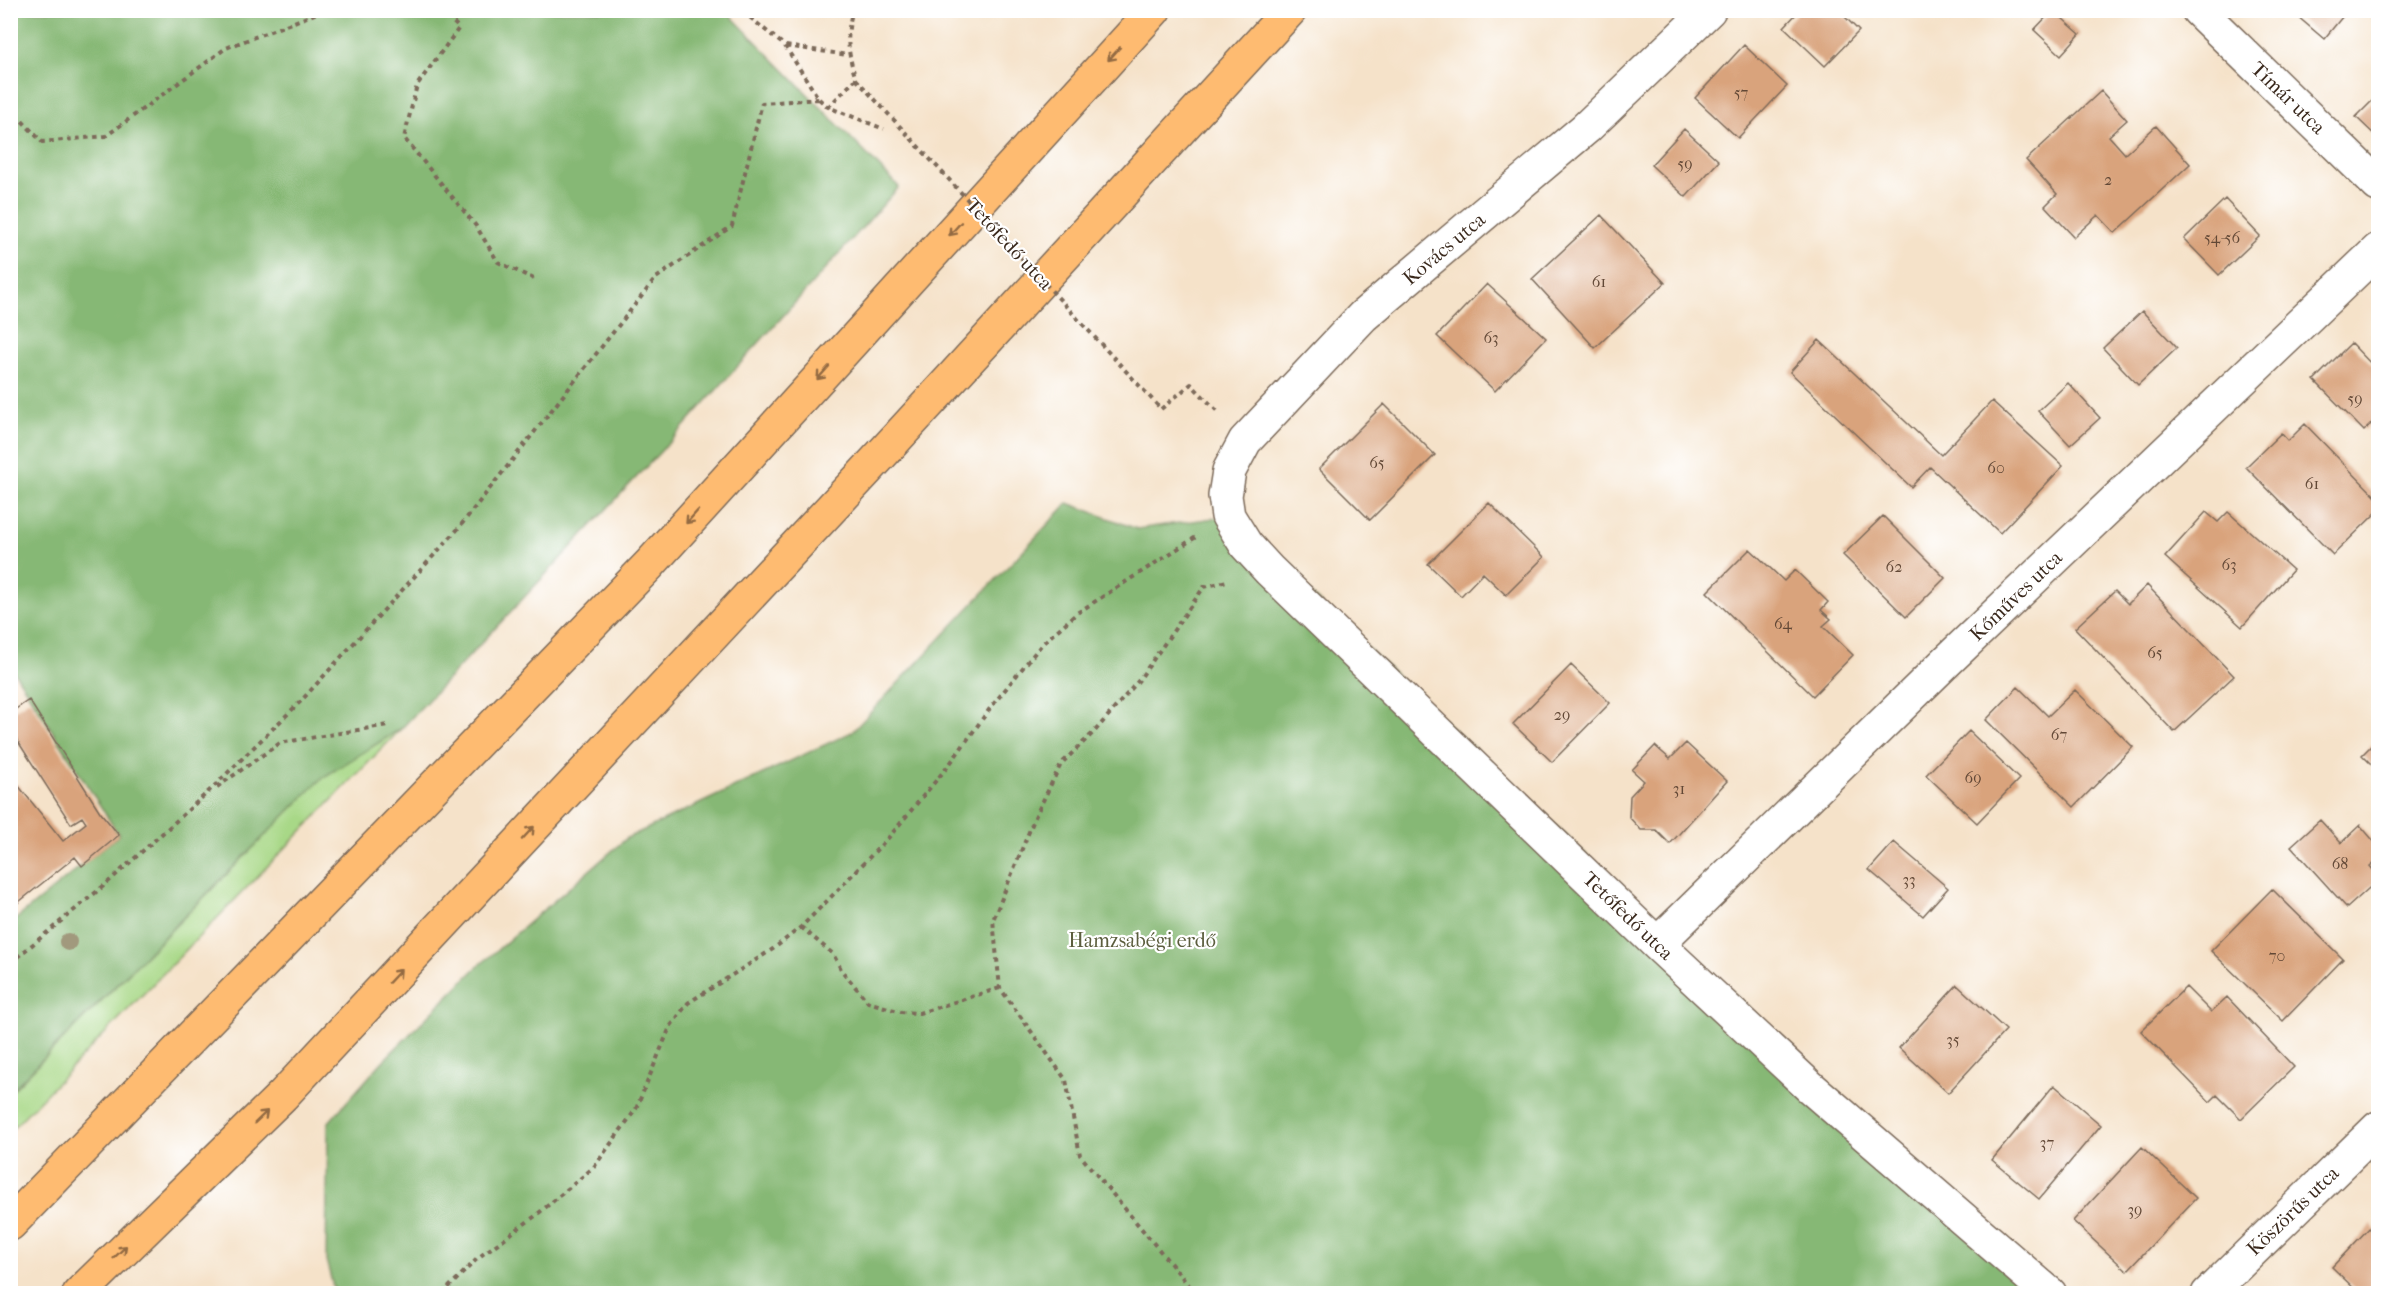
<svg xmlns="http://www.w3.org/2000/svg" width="2389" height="1304" font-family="'IM FELL French Canon',serif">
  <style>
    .green { fill: #a8d887; stroke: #728152; stroke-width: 1.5 }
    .forest { fill: #86b874; stroke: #607149; stroke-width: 1.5 }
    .building { fill: #d9a37c }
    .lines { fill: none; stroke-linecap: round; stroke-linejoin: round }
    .minor-casing { stroke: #7c6a5a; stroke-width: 36 }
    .motorway-casing { stroke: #7c6a5a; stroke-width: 36 }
    .path { stroke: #7c6a5a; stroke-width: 4; stroke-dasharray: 4.5 4.5; stroke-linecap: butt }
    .minor { stroke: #fff; stroke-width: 33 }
    .motorway { stroke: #febb71; stroke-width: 33 }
    .path-bridge { stroke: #7c6a5a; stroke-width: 4; stroke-dasharray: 4.5 4.5; stroke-linecap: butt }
    .tree { fill: #a1997d }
    .oneway { stroke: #936b43 }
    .labels { text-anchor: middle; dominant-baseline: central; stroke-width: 4.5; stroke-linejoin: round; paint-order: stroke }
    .number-label { font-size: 16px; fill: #624836 }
    .street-label { font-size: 20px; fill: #3b2a1e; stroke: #fff }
    .park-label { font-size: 20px; fill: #5c5e3e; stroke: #fff }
  </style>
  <rect width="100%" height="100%" fill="#fff"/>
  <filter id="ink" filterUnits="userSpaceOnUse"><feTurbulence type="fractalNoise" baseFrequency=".0167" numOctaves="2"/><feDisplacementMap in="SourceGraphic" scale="12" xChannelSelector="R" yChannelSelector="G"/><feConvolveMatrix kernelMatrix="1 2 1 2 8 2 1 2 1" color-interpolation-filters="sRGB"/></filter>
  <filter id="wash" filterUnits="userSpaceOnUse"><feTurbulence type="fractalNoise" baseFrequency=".008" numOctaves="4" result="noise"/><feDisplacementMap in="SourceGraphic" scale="24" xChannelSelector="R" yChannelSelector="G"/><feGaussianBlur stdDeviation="1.35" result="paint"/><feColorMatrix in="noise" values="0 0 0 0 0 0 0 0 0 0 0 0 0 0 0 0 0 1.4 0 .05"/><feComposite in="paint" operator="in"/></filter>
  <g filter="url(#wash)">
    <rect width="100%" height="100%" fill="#f5e2c9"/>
    <path class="green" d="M402 728 11 1130V1092L322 778Z"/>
    <path class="forest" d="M11 11H726L899 187 676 435 402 728 322 778 11 1091V923L119 835 11 667Z
      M1068 503 1137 529 1228 516 2050 1293 335 1294 326 1260 328 1123 382 1062 474 970 627 838 852 732Z"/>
    <g id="blocks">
      <path class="building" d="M1800 10H1838L1859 31 1825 66 1784 27Z
        M2053 10 2080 34 2061 55 2034 30Z
        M2290 10H2348L2324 39Z
        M1744 45 1787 86 1738 138 1695 98Z
        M2101 91 2127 120 2109 136 2125 154 2156 126 2190 164 2115 233 2098 215 2074 237 2045 206 2057 194 2026 160Z
        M2378 95V138L2356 117Z
        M1684 129 1719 161 1686 197 1651 165Z
        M2225 199 2260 236 2219 275 2184 239Z
        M1601 215 1665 283 1595 348 1532 279Z
        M1487 284 1546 338 1495 391 1437 336Z
        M2142 311 2177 348 2138 385 2103 348Z
        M1819 340 1941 455 1992 401 2063 466 2000 533 1930 467 1911 487 1790 372Z
        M2351 343 2378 371V417L2364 431 2314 380Z
        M2068 383 2100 418 2070 445 2038 411Z
        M1384 404 1435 455 1370 520 1319 469Z
        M2305 424 2378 499V511L2333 555 2246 467 2281 433 2288 441Z
        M1489 503 1544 557 1506 595 1483 573 1461 596 1428 564Z
        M2206 512 2218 522 2228 512 2293 570 2242 627 2165 557Z
        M1883 516 1945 578 1906 617 1843 555Z
        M1750 549 1784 581 1795 570 1828 602 1821 610 1831 619 1823 626 1853 655 1813 696 1707 592Z
        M2147 585 2234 676 2174 732 2075 628 2115 591 2128 604Z
        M1571 665 1610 703 1552 762 1513 724Z
        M2018 687 2048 716 2075 690 2133 747 2074 807 1986 720Z
        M29 700 100 812 119 835 82 866 75 857 10 909V789L17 784 63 841 86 823 82 817 71 824 10 729V713Z
        M1969 731 2019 779 1977 823 1926 775Z
        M2378 739V771L2362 755Z
        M1686 743 1727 781 1670 844 1656 830H1641L1629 817 1630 796 1644 781 1632 770 1655 746 1670 759Z
        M2320 820 2341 843 2360 825 2378 846V859L2370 866 2378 876V880L2347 908 2291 846Z
        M1894 842 1948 888 1923 916 1869 870Z
        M2272 889 2343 959 2283 1021 2211 951Z
        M1957 985 2006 1030 1948 1093 1899 1048Z
        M2186 987 2211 1012 2227 997 2294 1067 2241 1119 2217 1095 2210 1102 2141 1031Z
        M2054 1085 2101 1125 2039 1199 1992 1160Z
        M2142 1147 2196 1198 2127 1271 2073 1221Z
        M2372 1225 2378 1231V1294H2360L2332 1267Z"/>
    </g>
  </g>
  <g filter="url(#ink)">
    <use href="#blocks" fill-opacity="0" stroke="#7c6a5a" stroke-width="1.5"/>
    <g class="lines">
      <g class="minor-casing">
        <path id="minor" d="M1709 10 1586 128 1363 316 1245 441 1229 471 1225 496 1228 516 1246 545 1269 570 1657 944 1809 1086 2050 1294
          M2198 10 2378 185
          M1657 944 1946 662 2378 250
          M2208 1294 2378 1128"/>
      </g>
      <g class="motorway-casing">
        <path id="motorway" d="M10 1224 649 565 1154 10
          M79 1294 283 1095 881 455 1290 10"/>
      </g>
      <path class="path" d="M441 10 459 28 417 85 404 138 476 226 498 262 534 279
        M748 10 747 15 785 46 819 99 828 107 884 129
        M786 46 848 55
        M828 107 856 79C848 55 845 35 853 10
        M10 108 42 142 106 136 226 48 325 10
        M1161 409 1191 384 1218 412
        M10 761 12 760
        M217 787 280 743 388 725
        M801 927 833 954 842 971 868 1002 901 1012 919 1013 1000 988
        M10 963 106 884 206 794 301 701 457 530 656 278 732 226 762 103 819 99
        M442 1294 479 1257 534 1217 594 1167 636 1109 670 1027 688 1003 773 949 801 927 826 902 889 837 949 765 991 707 1042 644 1077 613 1196 537
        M1196 1294 1080 1155 1066 1080 1000 988 993 920 1035 817 1061 764 1095 731 1139 680 1204 587 1227 581"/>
      <use href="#minor" class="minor"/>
      <use href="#motorway" class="motorway"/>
      <path class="path-bridge" d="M856 79 1161 409"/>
    </g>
    <circle class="tree" cx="68" cy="942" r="9"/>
    <defs><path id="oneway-shaft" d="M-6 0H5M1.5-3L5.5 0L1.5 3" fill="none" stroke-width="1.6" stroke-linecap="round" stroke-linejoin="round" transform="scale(1.5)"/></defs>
    <g class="oneway">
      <use href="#oneway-shaft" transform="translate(1114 54) rotate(132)"/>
      <use href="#oneway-shaft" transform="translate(955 229) rotate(132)"/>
      <use href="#oneway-shaft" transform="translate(823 373) rotate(132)"/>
      <use href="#oneway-shaft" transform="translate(692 517) rotate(132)"/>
      <use href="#oneway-shaft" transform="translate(528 833) rotate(-47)"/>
      <use href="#oneway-shaft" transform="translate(395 976) rotate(-47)"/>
      <use href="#oneway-shaft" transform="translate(261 1117) rotate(-44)"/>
      <use href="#oneway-shaft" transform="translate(120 1252) rotate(-44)"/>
    </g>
  </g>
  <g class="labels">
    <g class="number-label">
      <text x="1741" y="92">57</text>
      <text x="1685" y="163">59</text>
      <text x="2108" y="179">2</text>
      <text x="2222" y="237">54-56</text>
      <text x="1599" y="281">61</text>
      <text x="1491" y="337">63</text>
      <text x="2355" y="398">59</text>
      <text x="1377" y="462">65</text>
      <text x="1996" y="467">60</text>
      <text x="2312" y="483">61</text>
      <text x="2229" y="564">63</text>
      <text x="1894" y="566">62</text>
      <text x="1783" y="623">64</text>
      <text x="2155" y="652">65</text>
      <text x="1562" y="714">29</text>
      <text x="2059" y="734">67</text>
      <text x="1973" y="777">69</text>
      <text x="1679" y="788">31</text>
      <text x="2340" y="863">68</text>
      <text x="1909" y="879">33</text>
      <text x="2277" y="955">70</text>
      <text x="1953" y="1039">35</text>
      <text x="2047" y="1142">37</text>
      <text x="2135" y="1209">39</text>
    </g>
    <g class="street-label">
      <text transform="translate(2288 98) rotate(44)">Tímár utca</text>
      <text transform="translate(1009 244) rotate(47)">Tetőfedő utca</text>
      <text transform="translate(1444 249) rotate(-40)">Kovács utca</text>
      <text transform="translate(2016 596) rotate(-44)">Kőműves utca</text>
      <text transform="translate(1628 916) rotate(44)">Tetőfedő utca</text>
      <text transform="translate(2293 1211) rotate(-44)">Köszörűs utca</text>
    </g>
    <g class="park-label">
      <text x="1142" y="940">Hamzsabégi erdő</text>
    </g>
  </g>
  <rect width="2389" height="1304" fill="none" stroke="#fff" stroke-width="36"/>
</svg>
